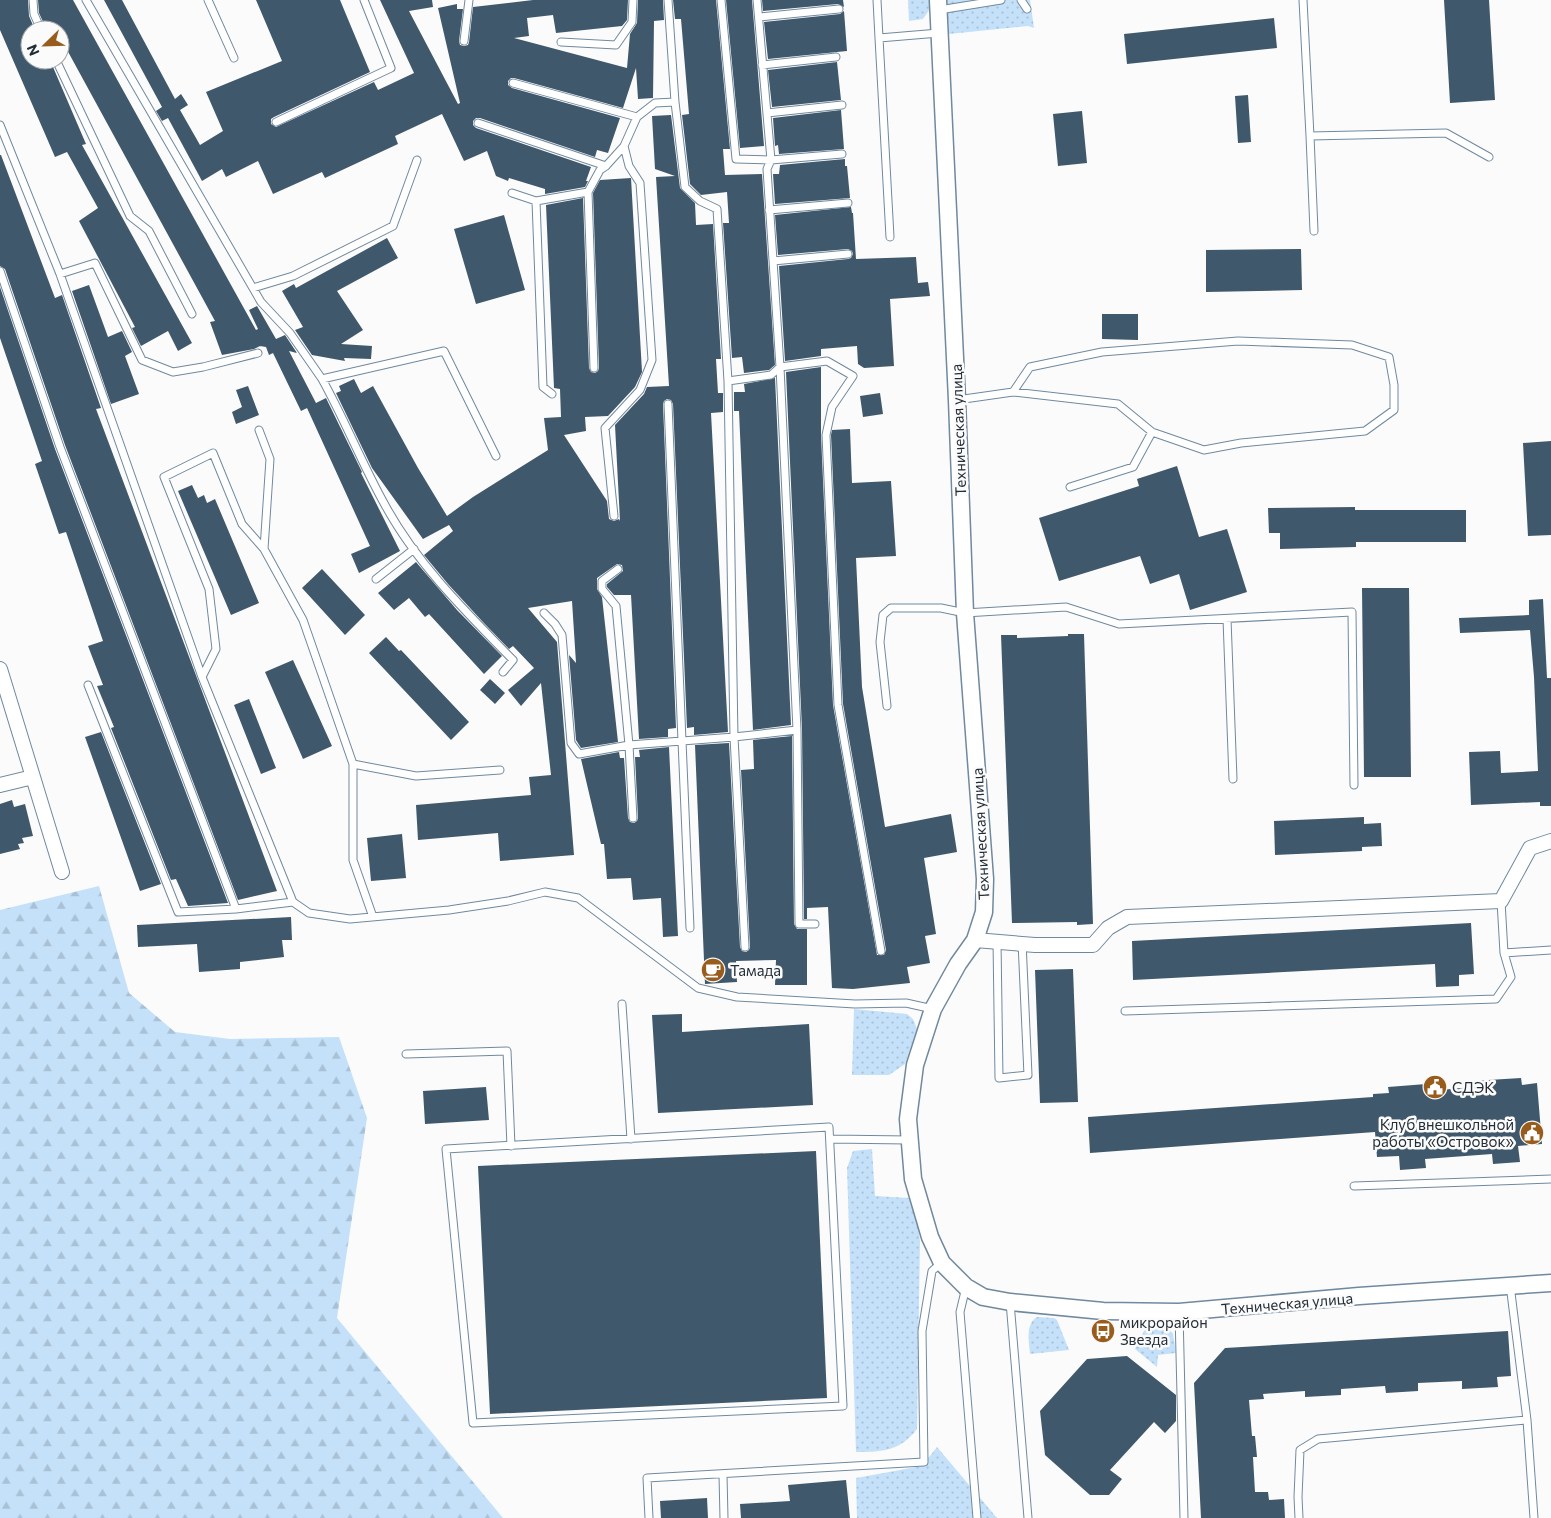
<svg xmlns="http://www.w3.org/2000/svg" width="1551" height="1518" font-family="Commissioner,sans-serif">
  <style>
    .grass { fill: url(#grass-dots) }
    .forest { fill: url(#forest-firs) }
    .building { fill: #40586b }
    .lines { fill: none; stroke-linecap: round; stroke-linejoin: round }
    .service-casing { stroke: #70899e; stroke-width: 9 }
    .minor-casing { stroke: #70899e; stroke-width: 16 }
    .tertiary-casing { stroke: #70899e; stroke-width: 19 }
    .service { stroke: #fff; stroke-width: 7 }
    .minor { stroke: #fff; stroke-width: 14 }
    .tertiary { stroke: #fff; stroke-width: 16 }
    .labels { text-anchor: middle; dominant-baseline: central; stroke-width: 5; stroke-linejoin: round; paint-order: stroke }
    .street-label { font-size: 15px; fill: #242e37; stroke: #fbfbfb }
    .poi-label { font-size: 15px; fill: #242e37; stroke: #fbfbfb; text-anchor: start }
  </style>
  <defs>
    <pattern id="grass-dots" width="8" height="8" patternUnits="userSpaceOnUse" patternTransform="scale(1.25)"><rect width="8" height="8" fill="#c4e1f9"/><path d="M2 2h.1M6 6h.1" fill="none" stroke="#a8c1d6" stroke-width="1.8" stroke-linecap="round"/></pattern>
    <pattern id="forest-firs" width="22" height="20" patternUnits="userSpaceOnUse" patternTransform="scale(1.25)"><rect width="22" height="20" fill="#c4e1f9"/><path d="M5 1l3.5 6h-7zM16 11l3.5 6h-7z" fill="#a8c1d6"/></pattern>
  </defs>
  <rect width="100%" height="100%" fill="#fbfbfb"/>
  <path class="grass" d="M908 0H930V9L923 19 909 21Z
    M947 0H1030L1034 28 1028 26 949 34Z
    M854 1009 907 1014 913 1019 917 1029 905 1064 889 1075H852Z
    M872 1149 875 1196 909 1198 918 1225 920 1241 917 1429C900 1451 883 1452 856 1452L847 1168 853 1151Z
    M1037 1317 1054 1318 1057 1320 1069 1350 1030 1354C1029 1342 1025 1324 1037 1317Z
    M1164 1324 1173 1334 1176 1353 1158 1355 1157 1367 1135 1349 1147 1325Z
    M937 1447 997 1518H857L856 1478 922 1466Z"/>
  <path class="forest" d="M99 886 129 993 175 1032 230 1039 339 1037 367 1118 337 1318 503 1518H0V910Z"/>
  <path class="building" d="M0 0H28L29 16 35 30H30V60H50L86 144 82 145 192 343 178 351 168 331 141 346 132 328 135 327 79 221 98 208 67 152 55 157 0 30Z
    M38 0H73L256 330 258 329 249 310 257 306 276 339 285 335 297 353 289 351 316 403 326 398 362 472 361 473 400 551 359 573 351 554 370 546 307 408 313 405 301 411 273 353 269 355 266 347 260 346 264 344 254 349 222 355 210 322 215 321 60 37V30H56L52 23 45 26 39 13Z
    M104 0H122L175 99 181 94 188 105 180 110 200 145 223 131 206 92 282 61 256 0H340L370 72 274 117 271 119V124L276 127 374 82 378 90 414 73 380 0H432L433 7 409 11 458 104 460 103 438 8 457 4V9H463L459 41 460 45 464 46 468 45 469 42 473 7 533 0H628L627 20 622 26 556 33 553 15 527 18 529 36 514 38 627 68 630 34 637 23 638 0H663L664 20 654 21 653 98 638 99 636 68 623 108 514 78H511L508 81V85L512 88 620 118 608 153 597 150 595 157 480 118H476L473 121V125L476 128 591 167 586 181H588L585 187 545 194V189L509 178 508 181 496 176 487 151 464 161 442 114 395 136 398 144 325 178 322 172 273 194 258 161 226 177 222 169 202 181 168 118 162 121 156 111 162 107Z
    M673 0H716L730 149H723L725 175 762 174 775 365 769 370 744 373 742 357 732 358 723 223H729L727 192 701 195 690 184 682 115 689 114 681 19H675Z
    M726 0H752L764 146 740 148Z
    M762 0H843L844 7 838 4 763 11Z
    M1444 0H1489L1495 100 1450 103Z
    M844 11 847 51 768 59 764 22 840 14Z
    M1274 18 1277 48 1127 64 1124 34Z
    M837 62 841 100 772 107 768 70Z
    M1248 95 1251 142 1238 143 1235 96Z
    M841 110 844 149 779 154 778 145 775 146 773 118Z
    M1082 111 1087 163 1058 166 1053 114Z
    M671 115 680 188 695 203 696 225 713 224 721 359H716L718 393H723V412L711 413 728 732 694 735V727L687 728 673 404 671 400 667 399 664 401 663 404 676 728 668 729V737L639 739 631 595H614L607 587V584L623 571 622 565 617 564 597 578V589L602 597 618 742 581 748 576 740 569 655 576 663 572 601 528 608 557 642 574 855 500 861 498 833 418 840 416 805 531 795 529 777 551 775 541 683 521 706 508 690 534 668 513 646 509 649 482 621 448 584 424 555 453 531 449 525 423 539 372 468 336 393 341 391 339 386 354 379 361 393 373 386 418 468 447 516 473 497 548 450 544 418 561 417 560 389 554 388 546 205 583 198 589 368 591 372 595 373 598 371 599 368 593 193 600 180 631 178 642 372 635 387 608 416 585 417 586 431 564 435 607 501 609 519 614 521 619 519 620 521 615 425 644 394 647 387 669 386 656 177 675 176 655 169 652 116Z
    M0 155H1L55 298 62 295 101 408 96 409 277 891 238 900 65 445 5 269 0 266Z
    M845 159V166H847L850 198 775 204 773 174H779L780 165Z
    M851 207 852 213H853L856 259 916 257 918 283 928 282 930 296 890 299 894 366 864 368 858 364 857 346 821 349V356L785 361 779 266 848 259 851 258 853 254 852 251 848 249 778 255 775 215Z
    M504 215 525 290 476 304 454 229Z
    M387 238 398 258 337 291 363 330 341 344 372 346 371 359 344 358 345 361 312 355 295 330 303 327 282 291 294 284 296 288Z
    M1301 249 1302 290 1206 292V250Z
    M89 285 108 337 122 331 132 352 125 356 139 394 111 404 72 291Z
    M0 287 55 449 228 903 188 906 176 879 171 880 111 728 114 727 97 686 103 685 88 646 103 641 66 532 59 534 35 464 42 461 0 338Z
    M1102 314H1138V340L1102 339Z
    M821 367V435L833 705 877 955H884L886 950 843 704 831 435 832 430 850 429 852 483 891 481 896 556 856 558 862 687 885 827 951 814 957 852 924 858 936 934 925 936 930 963 907 967 910 983 853 989 832 988 828 907 807 908V919H804L802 730 786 372Z
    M775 378 791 725 753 730 739 411H734V392H745L744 384Z
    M248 386 259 415 236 424 232 412 242 407 236 390Z
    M880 393 883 414 863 417 860 396Z
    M1551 441V535L1528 536 1523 443Z
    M1177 466 1199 537 1227 529 1247 592 1190 610 1179 574 1150 584 1140 556 1059 581 1039 518 1139 486 1137 479Z
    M192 485 198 498 204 495 207 503 215 499 259 603 231 615 178 491Z
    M1355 507V510H1466V542H1356V547L1280 549V533H1269L1268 508Z
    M416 562 457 610 502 656 484 674 429 614 425 617 409 598 394 610 378 593Z
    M322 569 365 615 345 635 302 588Z
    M1362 588H1409L1411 777H1364Z
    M1543 599 1547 678H1551V806H1540V802L1471 805 1469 752 1500 751 1501 773 1538 771 1534 677 1530 630 1460 633 1459 618 1529 615V600Z
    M1068 634H1084L1093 924 1077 925V922L1012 923 1001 635H1017V638L1068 636Z
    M386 637 399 651 401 650 469 722 451 740 369 653Z
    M293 660 332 746 303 759 265 672Z
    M490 679 505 693 495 704 480 690Z
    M249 699 276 768 261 774 234 705Z
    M101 732 161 884 140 891 85 737Z
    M792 736 794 924 797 929H807V985H775L776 960 736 961 737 982 705 984 695 745 729 743 740 947 742 951 746 952 749 950 750 947 741 770 754 769 753 740Z
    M669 747 678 936 663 937 661 898 633 900 631 878 607 879 604 844H601L581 759 619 752 620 758H624L628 818 630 822 634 823 637 821 638 818 635 757H640L639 750Z
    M12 800 14 807 25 804 33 836 22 838 24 843 18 844 20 849 0 854V804Z
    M1364 817V824L1381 823 1382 846 1362 847V851L1275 855 1274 821Z
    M402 834 406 878 371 881 367 838Z
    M291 917 292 940H282L284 957 240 962V969L199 972 197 944 138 947 137 925Z
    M1471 923 1474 974 1459 975V986L1436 987 1435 964 1133 980 1132 941Z
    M1073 969 1078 1102 1040 1103 1035 970Z
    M682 1014V1032L809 1024 813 1105 658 1113 652 1015Z
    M1521 1078 1522 1085 1537 1083 1542 1144 1518 1146 1520 1162 1493 1164 1492 1154 1425 1159 1426 1168 1400 1170 1399 1156 1377 1157 1375 1132 1090 1153 1088 1117 1373 1097V1094L1389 1093 1388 1087 1439 1083 1440 1090 1472 1087V1081Z
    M486 1087 489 1120 425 1124 423 1091Z
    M816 1151 827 1398 490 1414 478 1166Z
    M1508 1331 1511 1376 1497 1377 1498 1387 1462 1389V1381L1418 1383V1391L1386 1393 1385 1386 1341 1389V1395L1305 1397V1391L1263 1394 1264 1399 1249 1400 1252 1436H1255L1257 1457H1253L1255 1492H1268L1269 1500 1284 1499 1285 1518H1201L1194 1383 1225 1348Z
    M1127 1356 1176 1395V1421L1165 1433 1154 1422 1110 1470 1122 1479 1109 1495H1090L1045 1455 1040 1411 1087 1359Z
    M846 1480 850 1518H741L740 1504 790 1501 788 1485Z
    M707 1498 708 1518H661L660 1501Z"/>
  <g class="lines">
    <g class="service-casing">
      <path id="service" d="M33 0 34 14 41 30
        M86 0 261 302 290 333 322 379 444 351 496 456
        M208 0 234 58
        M668 0 675 102
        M721 0 736 159 771 160 842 154
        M757 0 771 160 767 169 780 367 827 361 853 376 832 407 826 435 838 705 881 951
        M877 0 879 38
        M1021 0 1027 9
        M1303 0 1310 136
        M939 10 1001 0
        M759 17 839 9
        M464 41 469 0
        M561 42 616 45 632 22 633 0
        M56 60 130 216 149 231 192 314
        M762 65 836 57
        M513 83 637 117 655 103 675 102 685 187 700 201 717 209 728 381 771 375 780 367
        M767 113 842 105
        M276 122 391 68 364 0
        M478 123 606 166 624 146
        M0 125 60 274 202 677 293 902 309 913 350 919 449 910 508 901 545 892 578 898 698 988 737 997 855 1004 906 1003 933 1009
        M512 193 536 201 588 192
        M536 201 543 387 552 394
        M769 210 848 203
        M1314 231 1310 136 1446 133 1489 157
        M890 237 879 38 939 33
        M773 261 848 254
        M0 271 60 447 236 909 293 902
        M60 274 95 263 142 360 173 372 203 367 258 353
        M253 288 293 276 393 226 417 160
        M780 367 797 730
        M594 368 588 192 600 170 606 166
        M322 379C345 420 362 464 385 505 417 564 467 613 513 660L503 672
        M957 400 1013 392 1030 367 1102 352 1238 341 1352 345 1389 357 1394 385V410L1365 431 1241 443 1204 450 1152 432 1118 404 1013 392
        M668 404 682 741 734 737 728 381
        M259 430 270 459 264 549 303 620 353 764
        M1070 487 1133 467 1152 432
        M614 516 605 428 640 390 652 360 640 183 629 166 624 146 637 117
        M618 569 602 581V589L616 606 629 745 682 741 690 928
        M376 579 414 549
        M544 613 555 624 562 635 571 743 579 754 629 745 633 818
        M1227 619 1233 779
        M202 677 216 649 209 589 164 477 213 453 242 524 264 549
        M88 685 178 912 236 909
        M887 706 880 642 883 615 891 608H941L965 613 1066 607 1119 624 1352 612 1354 785
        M1501 901 1504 953 1551 950
        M373 917 353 860V764L416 776 500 770
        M997 941 999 1078 1028 1075 1022 942
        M745 947 734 737 797 730 799 924H815
        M622 1004 631 1139
        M1125 1011 1496 999 1511 977 1504 953
        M406 1054 507 1051 511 1146
        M829 1127 843 1406 473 1423 446 1149Z
        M830 1139 909 1140
        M1354 1186 1551 1179
        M966 1287 960 1312 977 1518
        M1010 1302 1028 1518
        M1179 1313 1184 1518
        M1527 1420 1534 1518
        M723 1475 724 1518
        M649 1518 647 1478 924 1462 922 1331 932 1271 941 1263
        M1299 1518 1298 1497 1300 1450 1318 1439 1527 1420 1510 1285"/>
    </g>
    <g class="minor-casing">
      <path id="minor" d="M0 669 62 872
        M0 785 33 777
        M975 940 1035 945H1093L1108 928 1127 917 1501 901 1530 848 1551 841"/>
    </g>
    <g class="tertiary-casing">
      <path id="tertiary" d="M938 0 957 400 965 613 985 879 984 912 975 940 958 964 933 1009 915 1065 908 1119 913 1179 930 1237 942 1263 966 1287 983 1297 1010 1302 1103 1311 1179 1312 1359 1296 1551 1283"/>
    </g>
    <use href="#service" class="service"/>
    <use href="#minor" class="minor"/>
    <use href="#tertiary" class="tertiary"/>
  </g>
  <defs>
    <g id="cafe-disc" transform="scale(1.25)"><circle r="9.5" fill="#985d1d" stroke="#fbfbfb"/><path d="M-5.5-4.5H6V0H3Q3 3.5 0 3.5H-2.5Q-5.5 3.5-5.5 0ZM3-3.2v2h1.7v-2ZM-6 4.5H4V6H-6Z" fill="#fff"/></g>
    <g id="civic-disc" transform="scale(1.25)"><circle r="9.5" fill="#985d1d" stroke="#fbfbfb"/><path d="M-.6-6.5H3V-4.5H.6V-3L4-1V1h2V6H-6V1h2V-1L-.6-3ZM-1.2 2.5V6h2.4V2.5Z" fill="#fff"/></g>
    <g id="bus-disc" transform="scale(1.25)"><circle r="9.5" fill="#985d1d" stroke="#fbfbfb"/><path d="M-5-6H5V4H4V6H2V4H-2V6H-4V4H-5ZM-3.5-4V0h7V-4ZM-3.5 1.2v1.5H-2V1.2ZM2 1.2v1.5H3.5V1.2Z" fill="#fff"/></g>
  </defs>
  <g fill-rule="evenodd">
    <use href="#cafe-disc" x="713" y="970"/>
    <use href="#civic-disc" x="1435" y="1087"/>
    <use href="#civic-disc" x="1532" y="1133"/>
    <use href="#bus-disc" x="1103" y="1331"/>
  </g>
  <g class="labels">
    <g class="street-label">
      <text transform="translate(958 430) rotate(-92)">Техническая улица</text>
      <text transform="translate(980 834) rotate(-93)">Техническая улица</text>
      <text transform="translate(1287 1303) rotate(-5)">Техническая улица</text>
    </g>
    <g class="poi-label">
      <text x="730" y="970">Тамада</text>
      <text x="1452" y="1087">СДЭК</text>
      <text x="1514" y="1124" text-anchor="end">Клуб внешкольной<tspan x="1514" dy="17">работы «Островок»</tspan></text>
      <text x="1120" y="1322">микрорайон<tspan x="1120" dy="17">Звезда</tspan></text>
    </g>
  </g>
  <g transform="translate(45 45) rotate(247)"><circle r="24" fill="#fbfbfb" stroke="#a5a9ad"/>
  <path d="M0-4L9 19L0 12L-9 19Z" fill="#985d1d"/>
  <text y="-8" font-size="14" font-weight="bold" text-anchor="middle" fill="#242e37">N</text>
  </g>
</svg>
